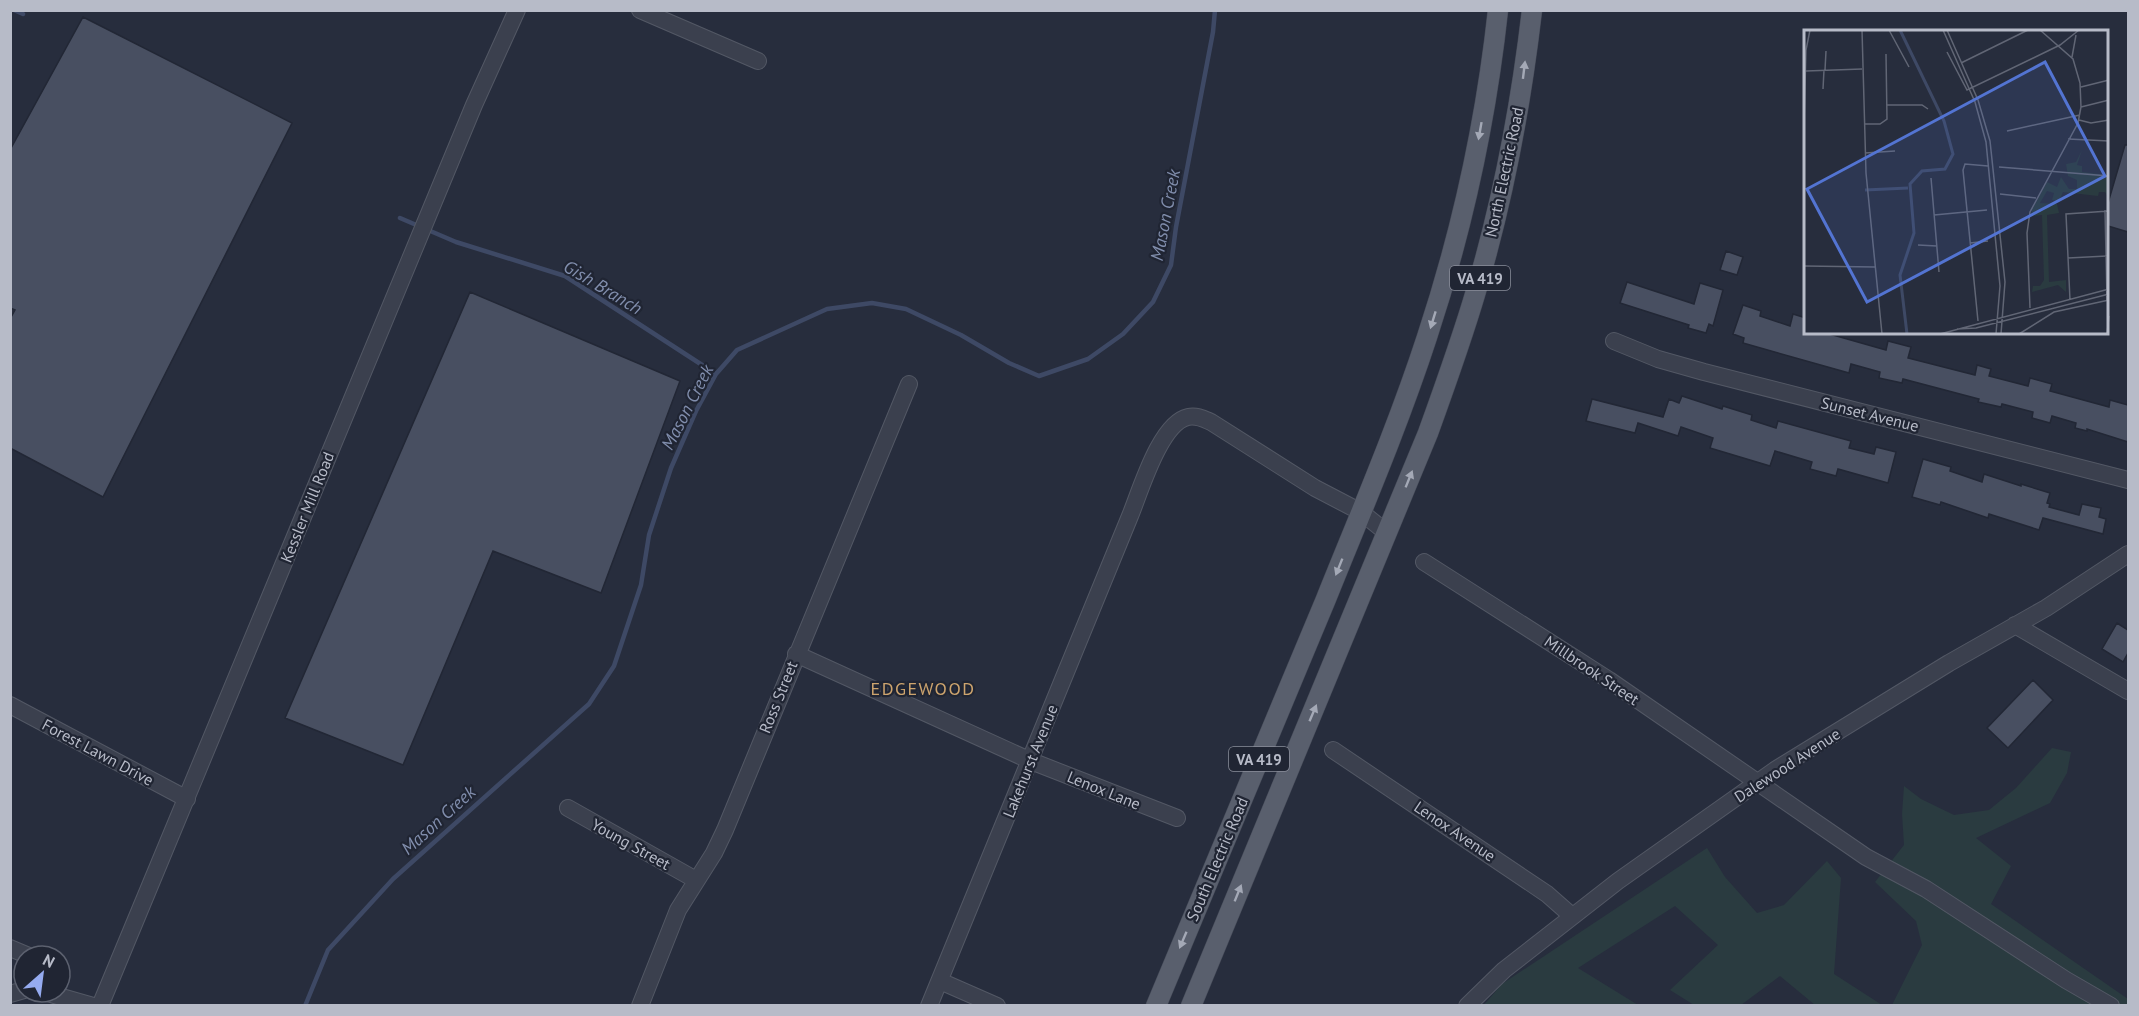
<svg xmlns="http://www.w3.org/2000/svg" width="2139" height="1016" font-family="'PT Sans',sans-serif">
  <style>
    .green { fill: #2a3b40 }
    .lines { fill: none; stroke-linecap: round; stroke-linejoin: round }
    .stream { stroke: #3e4965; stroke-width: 4.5 }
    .building { fill: #484f61; stroke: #222735; stroke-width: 1.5 }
    .minor-casing { stroke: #535865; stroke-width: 18 }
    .major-casing { stroke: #444957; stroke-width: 21 }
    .minor { stroke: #3b404e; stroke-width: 16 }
    .major { stroke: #595f6d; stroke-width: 20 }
    .oneway { fill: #a4a9b6 }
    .labels { text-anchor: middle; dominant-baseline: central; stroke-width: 4.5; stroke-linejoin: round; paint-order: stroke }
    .shield { fill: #202533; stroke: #8a8e9b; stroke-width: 1.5 }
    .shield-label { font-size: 15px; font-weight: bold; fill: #b7bbc8 }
    .street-label { font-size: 16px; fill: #b7bbc8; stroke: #202533 }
    .water-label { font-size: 18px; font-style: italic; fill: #818ead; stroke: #202533 }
    .neighbourhood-label { font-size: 18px; letter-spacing: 1.5px; fill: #cda46e; stroke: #202533 }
    .inset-river { fill: none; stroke: #3e4965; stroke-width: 3 }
    .inset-road { fill: none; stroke: #616675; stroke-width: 1.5 }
    .view { fill: #5374d2; fill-opacity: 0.15; stroke: #5374d2; stroke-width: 3 }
    .inset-edge { fill: none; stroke: #b7bbc8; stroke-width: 3 }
  </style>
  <rect width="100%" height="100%" fill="#272d3d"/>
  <path class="green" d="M2052 748 2071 752 2067 773 2050 803 1976 838 2011 866 1991 904 2128 999V1005H1892L1922 945 1916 921 1875 882 1904 845 1902 814 1904 786 1921 799 1954 815 1989 810 2016 788Z
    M1707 848 1725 877 1757 913 1784 905 1827 861 1841 878 1834 974 1882 1005H1815L1780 976 1741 1005H1694L1670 990 1718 945 1675 906 1578 968 1638 1005 1483 1006 1502 984Z"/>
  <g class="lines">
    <path class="stream" d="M14 10 23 14
      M400 218 456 242 565 276 716 374
      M305 1006 328 950 393 879 589 704 614 666 641 585 649 535 671 468 696 411 716 374 737 350 827 309 872 303 906 309 961 335 1009 363 1039 376 1088 359 1123 334 1153 302 1171 265 1176 227 1213 32 1215 10"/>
  </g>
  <path class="building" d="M83 17 292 123 103 497 10 448V319L15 310 10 308V150Z
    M2125 145H2128V232L2108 226V203Z
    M1726 251 1743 257 1737 275 1720 270Z
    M1627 282 1694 304 1700 283 1723 290 1713 326 1709 324 1706 333 1688 328 1689 325 1620 303Z
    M470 292 680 381 601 593 493 551 403 765 285 718Z
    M1743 305 1761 311 1760 316 1790 326 1793 314 1806 318V333H1826L1886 350 1888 341 1911 347 1908 358 1975 375 1977 365 1991 369 1989 376 2028 386 2030 378 2052 384 2050 391 2109 407 2110 400 2128 405V442L2087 429V431L2075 428 2076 423 2052 416 2050 423 2032 418 2033 412 2002 404 2001 407 1978 402 1979 399 1903 379 1902 383 1879 378 1880 372 1851 364 1849 373 1743 343 1744 338 1733 334Z
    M1682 396 1722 409 1723 406 1752 415 1751 420 1776 428 1778 421 1851 441 1849 448 1874 454 1876 447 1896 452 1888 483 1838 469 1836 476 1810 469 1812 462 1775 451 1770 466 1710 448 1713 438 1681 427 1678 436 1638 423 1635 433 1586 421 1592 399 1663 417 1669 399 1679 403Z
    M1923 459 1951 467 1950 471 1982 482 1984 474 2021 486V484L2050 493 2047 503 2050 504 2049 507 2079 515 2082 504 2101 508 2099 517 2106 519 2103 534 2043 518 2039 530 1989 514 1988 518 1941 502 1940 505 1912 497Z
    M2117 623 2128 630V653L2123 662 2102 649Z
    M2033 680 2053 700 2008 748 1987 728Z"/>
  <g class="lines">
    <g class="minor-casing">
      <path id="minor" d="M640 10 758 61
        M1614 341 1658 359 1704 372 2128 480
        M1424 562 1609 680 1866 857 1926 889 2066 980 2111 1006
        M2015 625 2128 691
        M796 654 1031 761 1177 818
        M10 705 187 799
        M1333 750 1547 894 1572 916
        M568 808 696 880
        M10 948 29 956
        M940 981 997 1006
        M44 992 93 1006
        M10 994 24 990
        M100 1006 474 105 517 10
        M640 1006 678 910 714 853 725 830 909 384
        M929 1006 1130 516C1140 492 1160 423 1188 417 1197 415 1204 419 1211 422L1315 488 1361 512 1387 533
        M1467 1006 1504 970 1618 881 1775 770 1949 663 2046 608 2128 554"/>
    </g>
    <g class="major-casing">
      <path id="major" d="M1156 1006C1212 870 1270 735 1326 599 1361 512 1398 426 1427 337 1462 231 1486 121 1498 10
        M1191 1006 1428 433C1445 386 1462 339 1476 291 1503 200 1521 105 1532 10"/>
    </g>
    <use href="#minor" class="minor"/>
    <use href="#major" class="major"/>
  </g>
  <defs><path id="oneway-solid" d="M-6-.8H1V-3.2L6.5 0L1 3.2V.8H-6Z" transform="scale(1.5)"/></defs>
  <g class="oneway">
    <use href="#oneway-solid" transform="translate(1524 70) rotate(-83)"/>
    <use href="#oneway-solid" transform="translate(1480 131) rotate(100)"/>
    <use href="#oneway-solid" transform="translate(1433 320) rotate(107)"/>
    <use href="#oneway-solid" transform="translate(1409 479) rotate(-68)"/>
    <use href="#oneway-solid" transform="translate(1339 567) rotate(112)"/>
    <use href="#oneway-solid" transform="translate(1313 713) rotate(-67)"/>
    <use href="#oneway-solid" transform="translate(1238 893) rotate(-68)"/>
    <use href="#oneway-solid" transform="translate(1183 940) rotate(113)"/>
  </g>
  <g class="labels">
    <g class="shield">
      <rect x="1450" y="266" width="60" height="24" rx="4.5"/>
      <rect x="1229" y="747" width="60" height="24" rx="4.5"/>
    </g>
    <g class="shield-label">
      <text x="1480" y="278">VA 419</text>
      <text x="1259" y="759">VA 419</text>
    </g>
    <g class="street-label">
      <text transform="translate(1504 172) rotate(-78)">North Electric Road</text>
      <text transform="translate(1870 414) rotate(14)">Sunset Avenue</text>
      <text transform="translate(307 507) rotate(-68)">Kessler Mill Road</text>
      <text transform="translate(1592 670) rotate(34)">Millbrook Street</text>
      <text transform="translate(778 697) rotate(-68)">Ross Street</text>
      <text transform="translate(98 752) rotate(28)">Forest Lawn Drive</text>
      <text transform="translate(1030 761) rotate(-68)">Lakehurst Avenue</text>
      <text transform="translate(1787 765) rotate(-33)">Dalewood Avenue</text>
      <text transform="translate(1104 790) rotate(22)">Lenox Lane</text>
      <text transform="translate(1455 831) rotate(34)">Lenox Avenue</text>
      <text transform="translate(631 844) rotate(29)">Young Street</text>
      <text transform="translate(1217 859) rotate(-67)">South Electric Road</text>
    </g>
    <g class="water-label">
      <text transform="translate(1165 215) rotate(-79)">Mason Creek</text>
      <text transform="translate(603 287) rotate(31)">Gish Branch</text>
      <text transform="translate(687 407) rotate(-63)">Mason Creek</text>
      <text transform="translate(438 820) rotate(-42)">Mason Creek</text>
    </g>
    <g class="neighbourhood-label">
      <text x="923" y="688">EDGEWOOD</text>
    </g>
  </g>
  <g transform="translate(1804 30)">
    <rect width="304" height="304" fill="#272d3d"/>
    <path d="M278 120 273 135 278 136V142L304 145V167L301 162H295L294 166 259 162 255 171 248 170 250 163 243 161 236 173 253 174 255 183 243 185 245 252 262 250V262L254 255 228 262 229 256H236L240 250 238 185 227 186 228 180 243 152 253 157 257 147 265 159H273V150L264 146 262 134 272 132Z" fill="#2a3b40"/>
    <path class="inset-river" d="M96 0 140 91 149 124 141 139 118 141 106 154 110 203 96 245 103 304M61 160 104 158"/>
    <path class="inset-road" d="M58 0 62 143 78 304M85 0 105 37M139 0 171 72 182 112 196 256 192 304M143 0 174 70 186 111 201 252 197 304M143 22 163 60 256 15 275 0M268 27 272 5M157 33 224 0M21 40 22 21M2 41 58 39M277 57 305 50M19 59 20 40M83 75H118L124 79M277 77 305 70M275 90 287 93 305 90M0 93 2 20 6 0M60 94H76L83 89 82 24M203 101 276 85M264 109 305 111M61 123 91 121M195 137 305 146M127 148 135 242M196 164 232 168M301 180 303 270M130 185 183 180M166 213 184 211M114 215 133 216M264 228 303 226M0 236 71 237M266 270 262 184 305 181M226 278 223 203 226 182 274 93 277 77 276 53 269 29 236 0M174 291 159 140 161 134 184 136M153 299 172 298 305 264M136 304 305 259M215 304 250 282 305 270M303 304 305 286"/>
    <path class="view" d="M241 32 301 146 63 272 3 159Z"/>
    <rect width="304" height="304" class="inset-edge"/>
  </g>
  <rect width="2139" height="1016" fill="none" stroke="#b7bbc8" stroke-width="24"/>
  <g transform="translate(42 974) rotate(28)"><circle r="28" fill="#202533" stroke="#5c616f" stroke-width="1.5"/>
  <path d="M0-4.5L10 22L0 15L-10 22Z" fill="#95abf0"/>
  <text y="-9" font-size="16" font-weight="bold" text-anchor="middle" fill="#b7bbc8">N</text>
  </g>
</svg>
